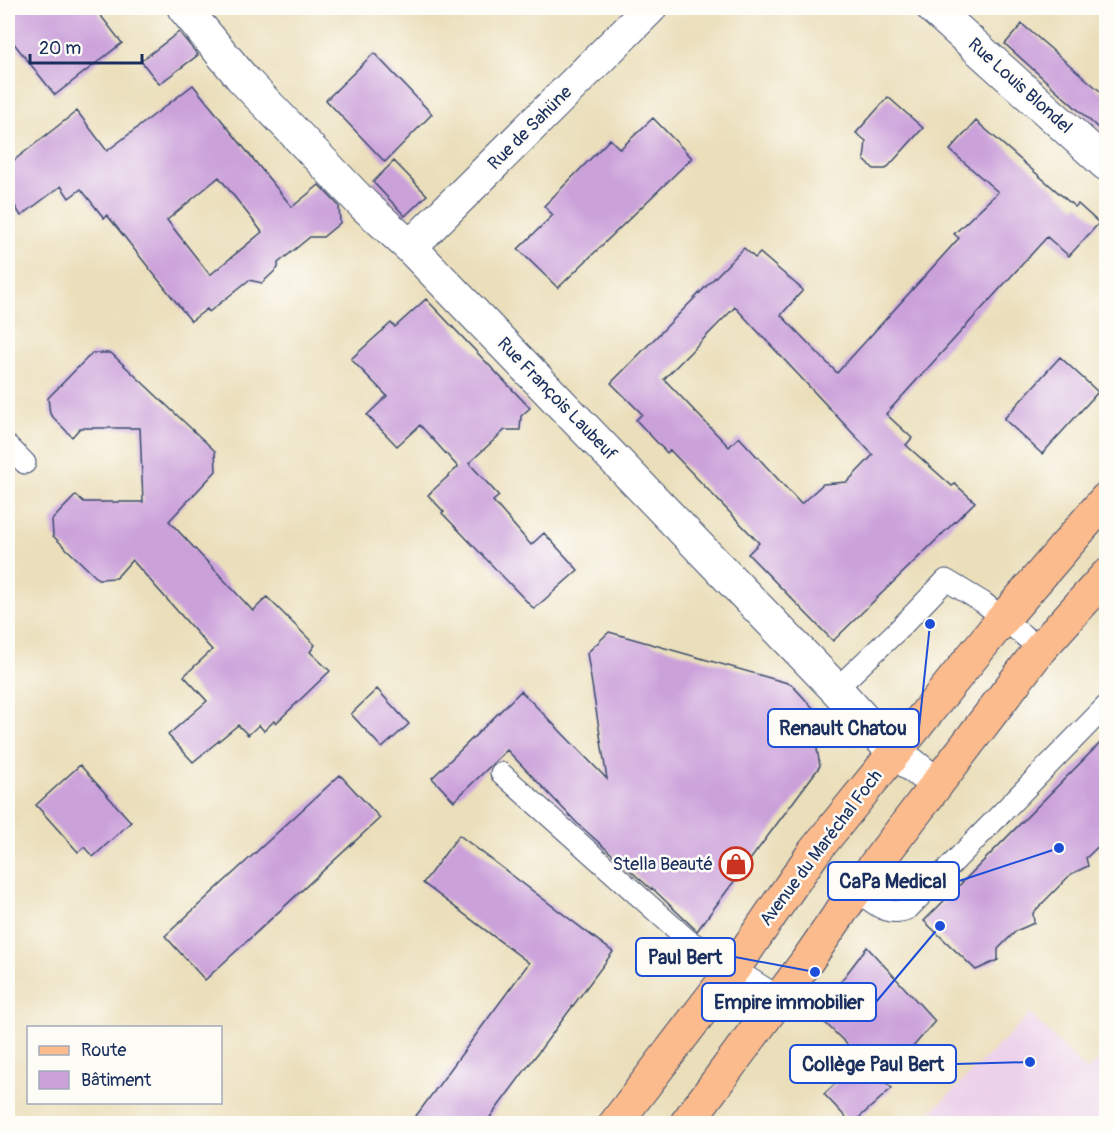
<svg xmlns="http://www.w3.org/2000/svg" width="1114" height="1131" font-family="Pangolin,sans-serif">
  <style>
    .built { fill: #ecd1ea }
    .building { fill: #cba1da; fill-rule: evenodd }
    .lines { fill: none; stroke-linecap: round; stroke-linejoin: round }
    .lane-casing { stroke: #3a496c; stroke-width: 23 }
    .street-casing { stroke: #3a496c; stroke-width: 35 }
    .primary-casing { stroke: #3a496c; stroke-width: 35 }
    .lane { stroke: #fff; stroke-width: 21 }
    .street { stroke: #fff; stroke-width: 33 }
    .primary { stroke: #fbbb8c; stroke-width: 33 }
    .labels { text-anchor: middle; dominant-baseline: central; stroke-width: 5; stroke-linejoin: round; paint-order: stroke }
    .street-label { font-size: 18px; fill: #1b2f5e; stroke: #fdfcf7 }
    .poi-label { font-size: 18px; fill: #1b2f5e; stroke: #fdfcf7; text-anchor: end }
    .leader { fill: none; stroke: #1d4ed8; stroke-width: 2 }
    .callout-dot { fill: #1d4ed8; stroke: #fdfcf7; stroke-width: 2 }
    .callout { fill: #fdfcf7; stroke: #1d4ed8; stroke-width: 2 }
    .callout-label { font-size: 20px; text-anchor: middle; font-weight: bold; fill: #1b2f5e }
  </style>
  <rect width="100%" height="100%" fill="#fdfcf7"/>
  <filter id="ink" filterUnits="userSpaceOnUse"><feTurbulence type="fractalNoise" baseFrequency=".0167" numOctaves="2"/><feDisplacementMap in="SourceGraphic" scale="12" xChannelSelector="R" yChannelSelector="G"/><feConvolveMatrix kernelMatrix="1 2 1 2 8 2 1 2 1" color-interpolation-filters="sRGB"/></filter>
  <filter id="wash" filterUnits="userSpaceOnUse"><feTurbulence type="fractalNoise" baseFrequency=".008" numOctaves="4" result="noise"/><feDisplacementMap in="SourceGraphic" scale="24" xChannelSelector="R" yChannelSelector="G"/><feGaussianBlur stdDeviation="1.35" result="paint"/><feColorMatrix in="noise" values="0 0 0 0 0 0 0 0 0 0 0 0 0 0 0 0 0 1.4 0 .05"/><feComposite in="paint" operator="in"/></filter>
  <g filter="url(#wash)">
    <rect width="100%" height="100%" fill="#ebdfbb"/>
    <path class="built" d="M1030 1014 1087 1071 1106 1053V1123H920Z"/>
    <g id="blocks">
      <path class="building" d="M8 8H95L122 43 55 95 8 36Z
        M1022 24 1107 97V136L1005 44Z
        M179 32 198 55 159 84 141 61Z
        M374 53 432 114 385 162 326 100Z
        M193 85 292 207 319 185 339 206 340 223 323 237H310L278 263V268L262 283 249 280 209 312 207 309 191 321 107 215 104 218 81 189 69 198 61 186 21 216 8 195V165L77 111 107 151ZM219 177 262 232 210 275 167 220Z
        M888 97 923 128 886 169H874L864 160 866 141 856 133Z
        M653 118 692 158 558 288 518 249 553 215 544 206 610 139 620 149Z
        M976 121 1075 207 1078 204 1099 223 1069 256 1047 237 886 414 912 438 906 445 952 486 955 484 975 502 833 641 748 554 759 543 670 450 667 453 636 420 642 414 611 383 744 248 755 258 760 253 803 290 781 315 837 373 959 238 954 234 998 192 950 150ZM735 307 873 455 847 482 823 484 801 504 739 437 729 447 664 379Z
        M394 161 427 195 405 216 373 182Z
        M426 299 530 408 521 416 520 430H505L469 463 499 496 493 501 531 545 544 533 578 570 534 609 442 513 444 512 428 495 458 467 420 425 397 446 367 415 387 396 351 359 391 323 395 327Z
        M92 353H111L215 451 216 471 169 521 253 611 267 597 315 645 310 652 330 671 276 723 274 721 264 731 259 725 248 735 238 725 193 762 168 735 207 701 184 676 212 650 132 560 116 578 98 579 53 536 52 520 76 495 84 502H143L140 428H80L72 437 50 414 48 398Z
        M1060 357 1098 392 1042 454 1004 419Z
        M609 632 791 684 825 721 814 732 820 766 697 931 652 888 651 889 577 823 507 750 454 801 432 778 521 691 607 779 587 653Z
        M377 689 409 724 382 748 351 714Z
        M1107 736V838L1086 858 1088 866 1071 874 1033 913 1034 923 1016 931 998 949V960L976 970 924 921Z
        M80 765 131 822 93 857 84 847 78 852 36 805Z
        M340 775 380 818 205 980 165 936Z
        M459 835 613 952 485 1124H410L529 963 423 883Z
        M867 947 935 1021 884 1081 892 1088 852 1124 824 1094 862 1059 816 1014Z"/>
    </g>
  </g>
  <g filter="url(#ink)">
    <use href="#blocks" fill-opacity="0" stroke="#3a496c" stroke-width="1.5"/>
    <g class="lines">
      <g class="lane-casing">
        <path id="lane" d="M8 446 25 463
          M836 689 901 627 946 580 984 603 1040 649
          M501 773 688 940 779 997
          M856 890C873 902 887 919 909 908L1106 706"/>
      </g>
      <g class="street-casing">
        <path id="street" d="M184 8 242 78 364 205 410 247 836 689 886 744 936 784
          M933 8 1106 164
          M410 247 650 8"/>
      </g>
      <g class="primary-casing">
        <path id="primary" d="M615 1124 734 968 814 852 1002 620 1106 499
          M686 1124 807 961 856 890 1040 649 1106 576"/>
      </g>
      <use href="#lane" class="lane"/>
      <use href="#street" class="street"/>
      <use href="#primary" class="primary"/>
    </g>
  </g>
  <defs>
    <g id="shop-ring" transform="scale(1.725)"><circle r="9.5" fill="#fdfcf7" stroke="#c8321e" stroke-width="1.5"/><path d="M-5-2.5h2.3a2.7 3.5 0 0 1 5.4 0H5L5.5 6h-11ZM-1.5-2.5h3a1.5 2.3 0 0 0-3 0Z" fill="#c8321e"/></g>
  </defs>
  <g fill-rule="evenodd">
    <use href="#shop-ring" x="736" y="864"/>
  </g>
  <g class="labels">
    <g class="street-label">
      <text transform="translate(1020 86) rotate(42)">Rue Louis Blondel</text>
      <text transform="translate(530 128) rotate(-45)">Rue de Sahüne</text>
      <text transform="translate(557 399) rotate(46)">Rue François Laubeuf</text>
      <text transform="translate(821 848) rotate(-53)">Avenue du Maréchal Foch</text>
    </g>
    <g class="poi-label">
      <text x="713" y="864">Stella Beauté</text>
    </g>
  </g>
  <path class="leader" d="M930 624L919 728M1059 848L959 881M815 972L735 957M940 926L876 1002M1030 1062L956 1064"/>
  <g class="callout-dot">
    <circle cx="930" cy="624" r="6"/>
    <circle cx="1059" cy="848" r="6"/>
    <circle cx="815" cy="972" r="6"/>
    <circle cx="940" cy="926" r="6"/>
    <circle cx="1030" cy="1062" r="6"/>
  </g>
  <g class="callout">
    <rect x="768" y="709" width="151" height="38" rx="6"/>
    <rect x="828" y="862" width="131" height="38" rx="6"/>
    <rect x="636" y="938" width="99" height="38" rx="6"/>
    <rect x="702" y="983" width="174" height="38" rx="6"/>
    <rect x="790" y="1045" width="166" height="38" rx="6"/>
  </g>
  <g class="callout-label">
    <text x="843" y="735">Renault Chatou</text>
    <text x="893" y="888">CaPa Medical</text>
    <text x="685" y="964">Paul Bert</text>
    <text x="789" y="1009">Empire immobilier</text>
    <text x="873" y="1071">Collège Paul Bert</text>
  </g>
  <rect width="1114" height="1131" fill="none" stroke="#fdfcf7" stroke-width="30"/>
  <rect x="27" y="1026" width="195" height="78" fill="#fdfcf7" stroke="#a3aaba" stroke-width="1.5"/>
  <rect x="39" y="1046" width="30" height="9" fill="#fbbb8c" stroke="#a3aaba" stroke-width="1.5"/>
  <text x="81" y="1056" font-size="18" fill="#1b2f5e">Route</text>
  <rect x="39" y="1071" width="30" height="18" fill="#cba1da" stroke="#a3aaba" stroke-width="1.5"/>
  <text x="81" y="1086" font-size="18" fill="#1b2f5e">Bâtiment</text>
  <path d="M30 54v9h112v-9" fill="none" stroke="#1b2f5e" stroke-width="3"/>
  <text x="39" y="54" font-size="18" fill="#1b2f5e" stroke="#fdfcf7" stroke-width="4.5" paint-order="stroke">20 m</text>
</svg>
